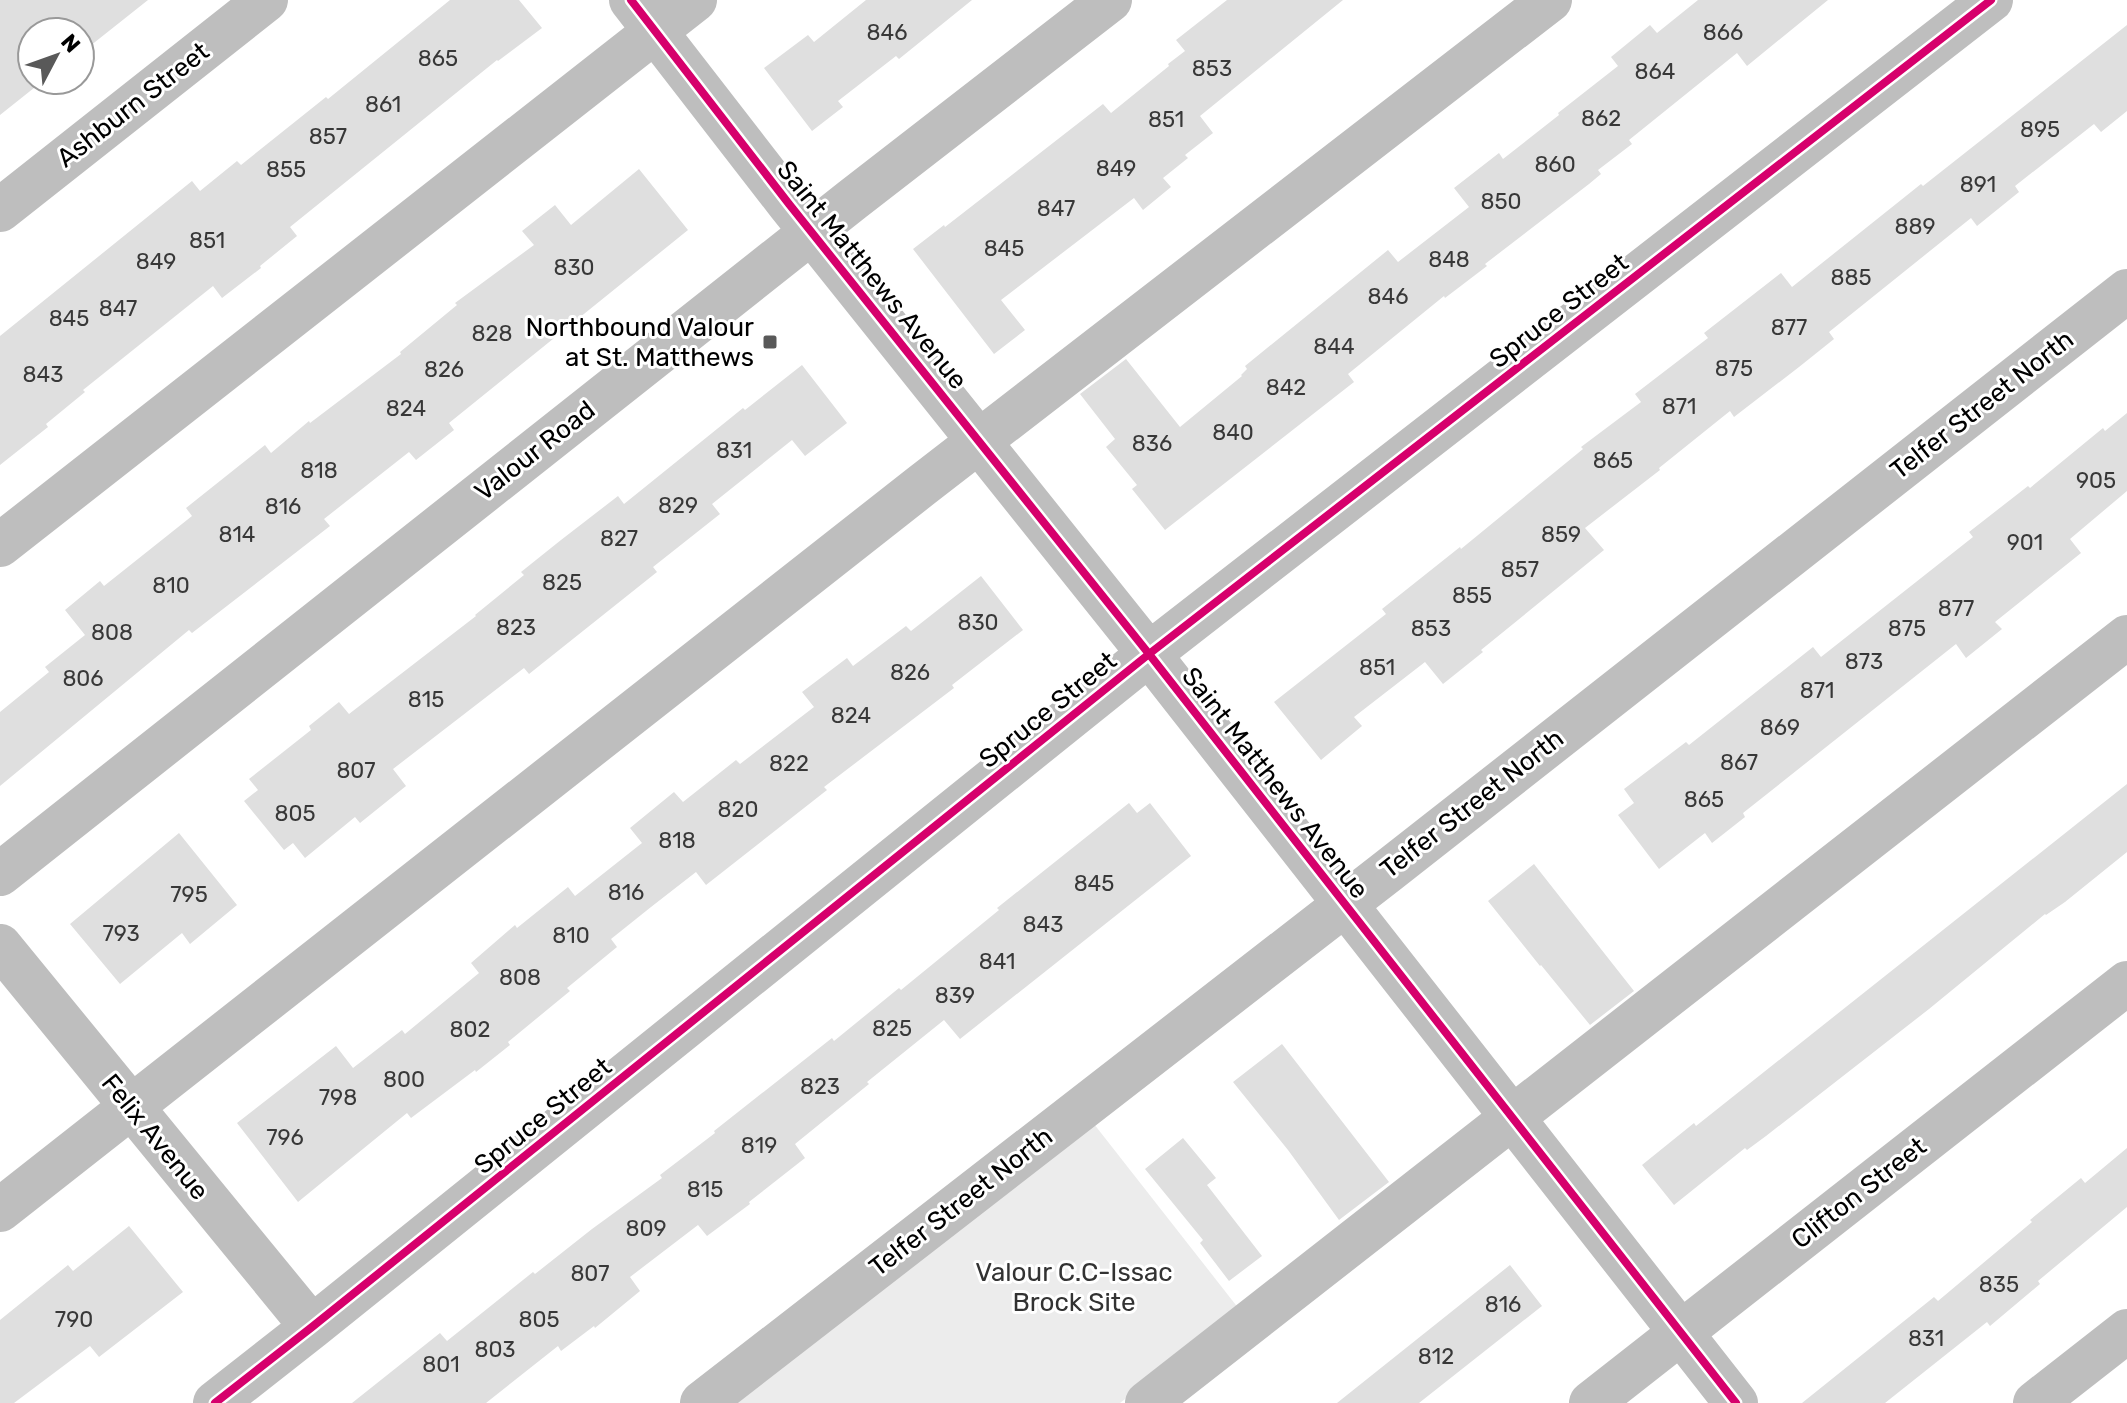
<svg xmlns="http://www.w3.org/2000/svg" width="2127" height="1403" font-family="Rubik,sans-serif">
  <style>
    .green { fill: #ececec }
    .building { fill: #dfdfdf }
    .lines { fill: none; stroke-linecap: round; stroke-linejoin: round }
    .minor { stroke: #bebebe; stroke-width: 44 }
    .cycleway-casing { stroke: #fff; stroke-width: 13 }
    .cycleway { stroke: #d6006c; stroke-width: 8 }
    .poi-dot { fill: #595959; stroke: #fff; stroke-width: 3 }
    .labels { text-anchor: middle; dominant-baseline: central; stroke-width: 6; stroke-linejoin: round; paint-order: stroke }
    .number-label { font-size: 22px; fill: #383838 }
    .street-label { font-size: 26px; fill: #000; stroke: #fff }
    .poi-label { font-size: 26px; fill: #000; stroke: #fff; text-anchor: end }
    .park-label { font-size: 26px; fill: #333; stroke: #fff }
  </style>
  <rect width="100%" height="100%" fill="#fff"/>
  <path class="green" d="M1094 1124 1239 1309 1120 1403H736Z"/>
  <path class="building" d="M0 0H148L90 46 89 44 80 52V32H32V80H44L0 115Z
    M450 0H519L542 28 498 61 497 60 290 227 297 236 260 266 261 268 222 298 213 286 83 390 85 392 46 424 48 427 0 465V336L192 181 200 191 237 161 241 165 326 97 328 99Z
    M866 0H972L899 59 896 56 838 101 843 107 812 131 764 68 808 35 814 42Z
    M1227 0H1343L1200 116 1213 133 1185 155 1188 158 1163 178 1171 187 1143 210 1134 198 1001 300 1025 330 994 354 913 249 944 225 945 227 1103 104 1111 113 1169 66 1168 64 1185 51 1176 40Z
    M1698 0H1828L1747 66 1737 53 1629 140 1632 144 1598 170 1601 174 1589 184 1485 264 1487 266 1445 298 1444 296 1348 374 1354 382 1165 530 1132 489 1137 485 1106 447 1115 439 1080 394 1126 359 1180 427 1242 376 1241 375 1247 369 1245 366 1388 250 1398 262 1469 207 1454 188 1499 153 1503 159 1559 115 1558 113 1618 66 1611 57 1650 25 1657 33Z
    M2127 25V111L2101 132 2094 124 2015 186 2019 192 1977 226 1971 218 1829 332 1834 339 1799 367 1734 417 1730 411 1659 468 1660 470 1585 528 1604 550 1481 650 1483 652 1443 684 1425 662 1354 717 1362 726 1321 760 1274 702 1386 614 1382 609 1460 547 1461 549 1583 449 1581 447 1641 402 1635 394 1708 338 1704 333 1781 273 1792 287 1921 184 1923 186Z
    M639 169 688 230 449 423 454 430 416 460 409 452 324 519 330 526 192 633 189 630 0 786V712L49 672 45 667 85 635 65 610 100 581 104 586 192 516 186 508 265 445 271 453 309 421 310 423 401 354 400 352 457 305 455 303 534 245 522 231 555 205 571 225Z
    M802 365 847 423 805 456 792 440 712 504 720 514 653 567 657 572 529 674 524 668 393 769 406 786 360 823 355 817 305 858 293 843 284 850 244 801 258 790 249 779 311 730 309 726 339 702 349 714 476 616 475 615 524 575 521 572 561 540 618 496 624 504 743 408 745 410Z
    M2127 413V491L2070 539 2081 553 1995 622 2002 629 1966 658 1956 644 1743 813 1745 817 1712 843 1705 833 1659 869 1618 815 1634 803 1624 789 1686 742 1689 745 1813 647 1821 657 1973 537 1969 532 2028 486 2030 488 2103 428 2105 431Z
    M981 576 1023 630 952 685 954 688 824 787 827 790 706 885 696 872 651 907 611 939 617 947 567 988 570 991 508 1042 510 1045 476 1072 475 1070 411 1118 407 1113 298 1202 237 1123 336 1046 353 1068 402 1030 405 1034 479 973 471 963 515 925 517 928 568 887 575 896 642 843 630 828 674 792 683 802 736 760 740 764 814 707 802 692 847 658 853 666 906 626 911 631Z
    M2127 784V852L2065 902 2046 915 2045 914 1929 1009 1766 1136 1747 1150 1745 1148 1674 1205 1642 1165 1694 1123 1696 1126Z
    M1129 803 1137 813 1150 803 1191 856 960 1039 944 1020 867 1082 869 1084 795 1144 805 1158 749 1202 750 1204 707 1236 698 1225 630 1277 640 1291 595 1328 594 1326 561 1351 558 1346 486 1403H352L440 1333 447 1341 533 1272 535 1274 592 1229 662 1178 660 1175 715 1133 714 1131 832 1038 834 1041 899 988 901 990 999 910 997 908Z
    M179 833 237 905 190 944 182 933 120 984 70 924Z
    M1534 864 1634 991 1590 1025 1541 965 1540 966 1488 901Z
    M1282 1044 1389 1182 1339 1220 1288 1150 1233 1082Z
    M1183 1138 1216 1178 1207 1185 1262 1256 1229 1281 1200 1243 1203 1240 1145 1169Z
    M2127 1148V1207L2038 1281 2040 1284 1990 1326 1987 1322 1885 1403H1802L1934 1297 1938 1301 2032 1222 2030 1220 2081 1178 2085 1183Z
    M129 1226 183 1292 99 1357 90 1346 14 1403H0V1320L68 1265 73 1271Z
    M1510 1265 1542 1306 1419 1403H1337Z"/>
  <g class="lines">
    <path class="minor" d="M631 0 789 204 1149 654 1736 1403
      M0 210 266 0
      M0 545 695 0
      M0 874 852 200 1110 0
      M0 946 312 1327
      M0 1210 921 486 1550 0
      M215 1403 312 1327 1149 654 1991 0
      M702 1403 1388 871 2127 291
      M1147 1403 2127 637
      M1591 1403 2127 983
      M2035 1403 2127 1331"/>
    <g class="cycleway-casing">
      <path id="cycleway" d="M631 0 789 204 1149 654 1736 1403
        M215 1403 312 1327 1149 654 1991 0"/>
    </g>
    <use href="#cycleway" class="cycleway"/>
  </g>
  <rect class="poi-dot" x="762" y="334" width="16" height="16" rx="4"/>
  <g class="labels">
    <g class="number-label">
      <text x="887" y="32">846</text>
      <text x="1723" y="32">866</text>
      <text x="438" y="58">865</text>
      <text x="1212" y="68">853</text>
      <text x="1655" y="71">864</text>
      <text x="383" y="104">861</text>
      <text x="1601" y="118">862</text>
      <text x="1166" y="119">851</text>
      <text x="2040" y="129">895</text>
      <text x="328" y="136">857</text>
      <text x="1555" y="164">860</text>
      <text x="1116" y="168">849</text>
      <text x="286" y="169">855</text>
      <text x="1978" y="184">891</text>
      <text x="1501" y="201">850</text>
      <text x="1056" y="208">847</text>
      <text x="1915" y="226">889</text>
      <text x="207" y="240">851</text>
      <text x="1004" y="248">845</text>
      <text x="1449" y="259">848</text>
      <text x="156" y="261">849</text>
      <text x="574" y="267">830</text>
      <text x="1851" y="277">885</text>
      <text x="1388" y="296">846</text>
      <text x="118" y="308">847</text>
      <text x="69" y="318">845</text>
      <text x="1789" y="327">877</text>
      <text x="492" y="333">828</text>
      <text x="1334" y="346">844</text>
      <text x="1734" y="368">875</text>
      <text x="444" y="369">826</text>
      <text x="43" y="374">843</text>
      <text x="1286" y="387">842</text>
      <text x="1679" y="406">871</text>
      <text x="406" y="408">824</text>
      <text x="1233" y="432">840</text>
      <text x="1152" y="443">836</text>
      <text x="734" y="450">831</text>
      <text x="1613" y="460">865</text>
      <text x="319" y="470">818</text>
      <text x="2096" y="480">905</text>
      <text x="678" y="505">829</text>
      <text x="283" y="506">816</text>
      <text x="237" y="534">814</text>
      <text x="1561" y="534">859</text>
      <text x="619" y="538">827</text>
      <text x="2025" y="542">901</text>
      <text x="1520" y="569">857</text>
      <text x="562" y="582">825</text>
      <text x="171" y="585">810</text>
      <text x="1472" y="595">855</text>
      <text x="1956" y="608">877</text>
      <text x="978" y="622">830</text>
      <text x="516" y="627">823</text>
      <text x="1431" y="628">853</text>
      <text x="1907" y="628">875</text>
      <text x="112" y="632">808</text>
      <text x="1864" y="661">873</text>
      <text x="1377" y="667">851</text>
      <text x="910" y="672">826</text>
      <text x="83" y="678">806</text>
      <text x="1817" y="690">871</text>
      <text x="426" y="699">815</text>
      <text x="851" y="715">824</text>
      <text x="1780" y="727">869</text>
      <text x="1739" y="762">867</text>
      <text x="789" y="763">822</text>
      <text x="356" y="770">807</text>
      <text x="1704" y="799">865</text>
      <text x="738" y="809">820</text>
      <text x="295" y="813">805</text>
      <text x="677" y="840">818</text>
      <text x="1094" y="883">845</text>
      <text x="626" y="892">816</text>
      <text x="189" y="894">795</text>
      <text x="1043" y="924">843</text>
      <text x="121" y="933">793</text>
      <text x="571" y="935">810</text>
      <text x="997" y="961">841</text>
      <text x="520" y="977">808</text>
      <text x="955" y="995">839</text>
      <text x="892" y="1028">825</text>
      <text x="470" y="1029">802</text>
      <text x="404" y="1079">800</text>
      <text x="820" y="1086">823</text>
      <text x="338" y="1097">798</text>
      <text x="285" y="1137">796</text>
      <text x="759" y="1145">819</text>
      <text x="705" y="1189">815</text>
      <text x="646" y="1228">809</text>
      <text x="590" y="1273">807</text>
      <text x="1999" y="1284">835</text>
      <text x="1503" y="1304">816</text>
      <text x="74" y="1319">790</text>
      <text x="539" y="1319">805</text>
      <text x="1926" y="1338">831</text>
      <text x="495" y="1349">803</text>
      <text x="1436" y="1356">812</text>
      <text x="441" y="1364">801</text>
    </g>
    <g class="street-label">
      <text transform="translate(133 105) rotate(-38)">Ashburn Street</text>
      <text transform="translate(872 275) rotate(51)">Saint Matthews Avenue</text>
      <text transform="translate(1559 311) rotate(-38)">Spruce Street</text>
      <text transform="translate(1982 405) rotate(-38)">Telfer Street North</text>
      <text transform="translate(535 451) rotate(-38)">Valour Road</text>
      <text transform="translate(1048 710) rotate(-39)">Spruce Street</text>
      <text transform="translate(1275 783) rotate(52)">Saint Matthews Avenue</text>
      <text transform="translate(1472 804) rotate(-38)">Telfer Street North</text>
      <text transform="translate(543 1116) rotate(-39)">Spruce Street</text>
      <text transform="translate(155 1137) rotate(51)">Felix Avenue</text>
      <text transform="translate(1859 1193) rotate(-38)">Clifton Street</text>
      <text transform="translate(961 1202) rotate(-38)">Telfer Street North</text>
    </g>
    <g class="poi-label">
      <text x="754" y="327">Northbound Valour<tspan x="754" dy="30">at St. Matthews</tspan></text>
    </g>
    <g class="park-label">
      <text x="1074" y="1272">Valour C.C-Issac<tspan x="1074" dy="30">Brock Site</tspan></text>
    </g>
  </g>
  <g transform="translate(56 56) rotate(49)"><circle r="38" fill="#ffffff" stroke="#999999" stroke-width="2"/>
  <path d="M0-6L14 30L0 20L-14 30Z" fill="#595959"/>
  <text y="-12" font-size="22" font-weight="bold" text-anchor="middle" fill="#000000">N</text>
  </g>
</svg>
